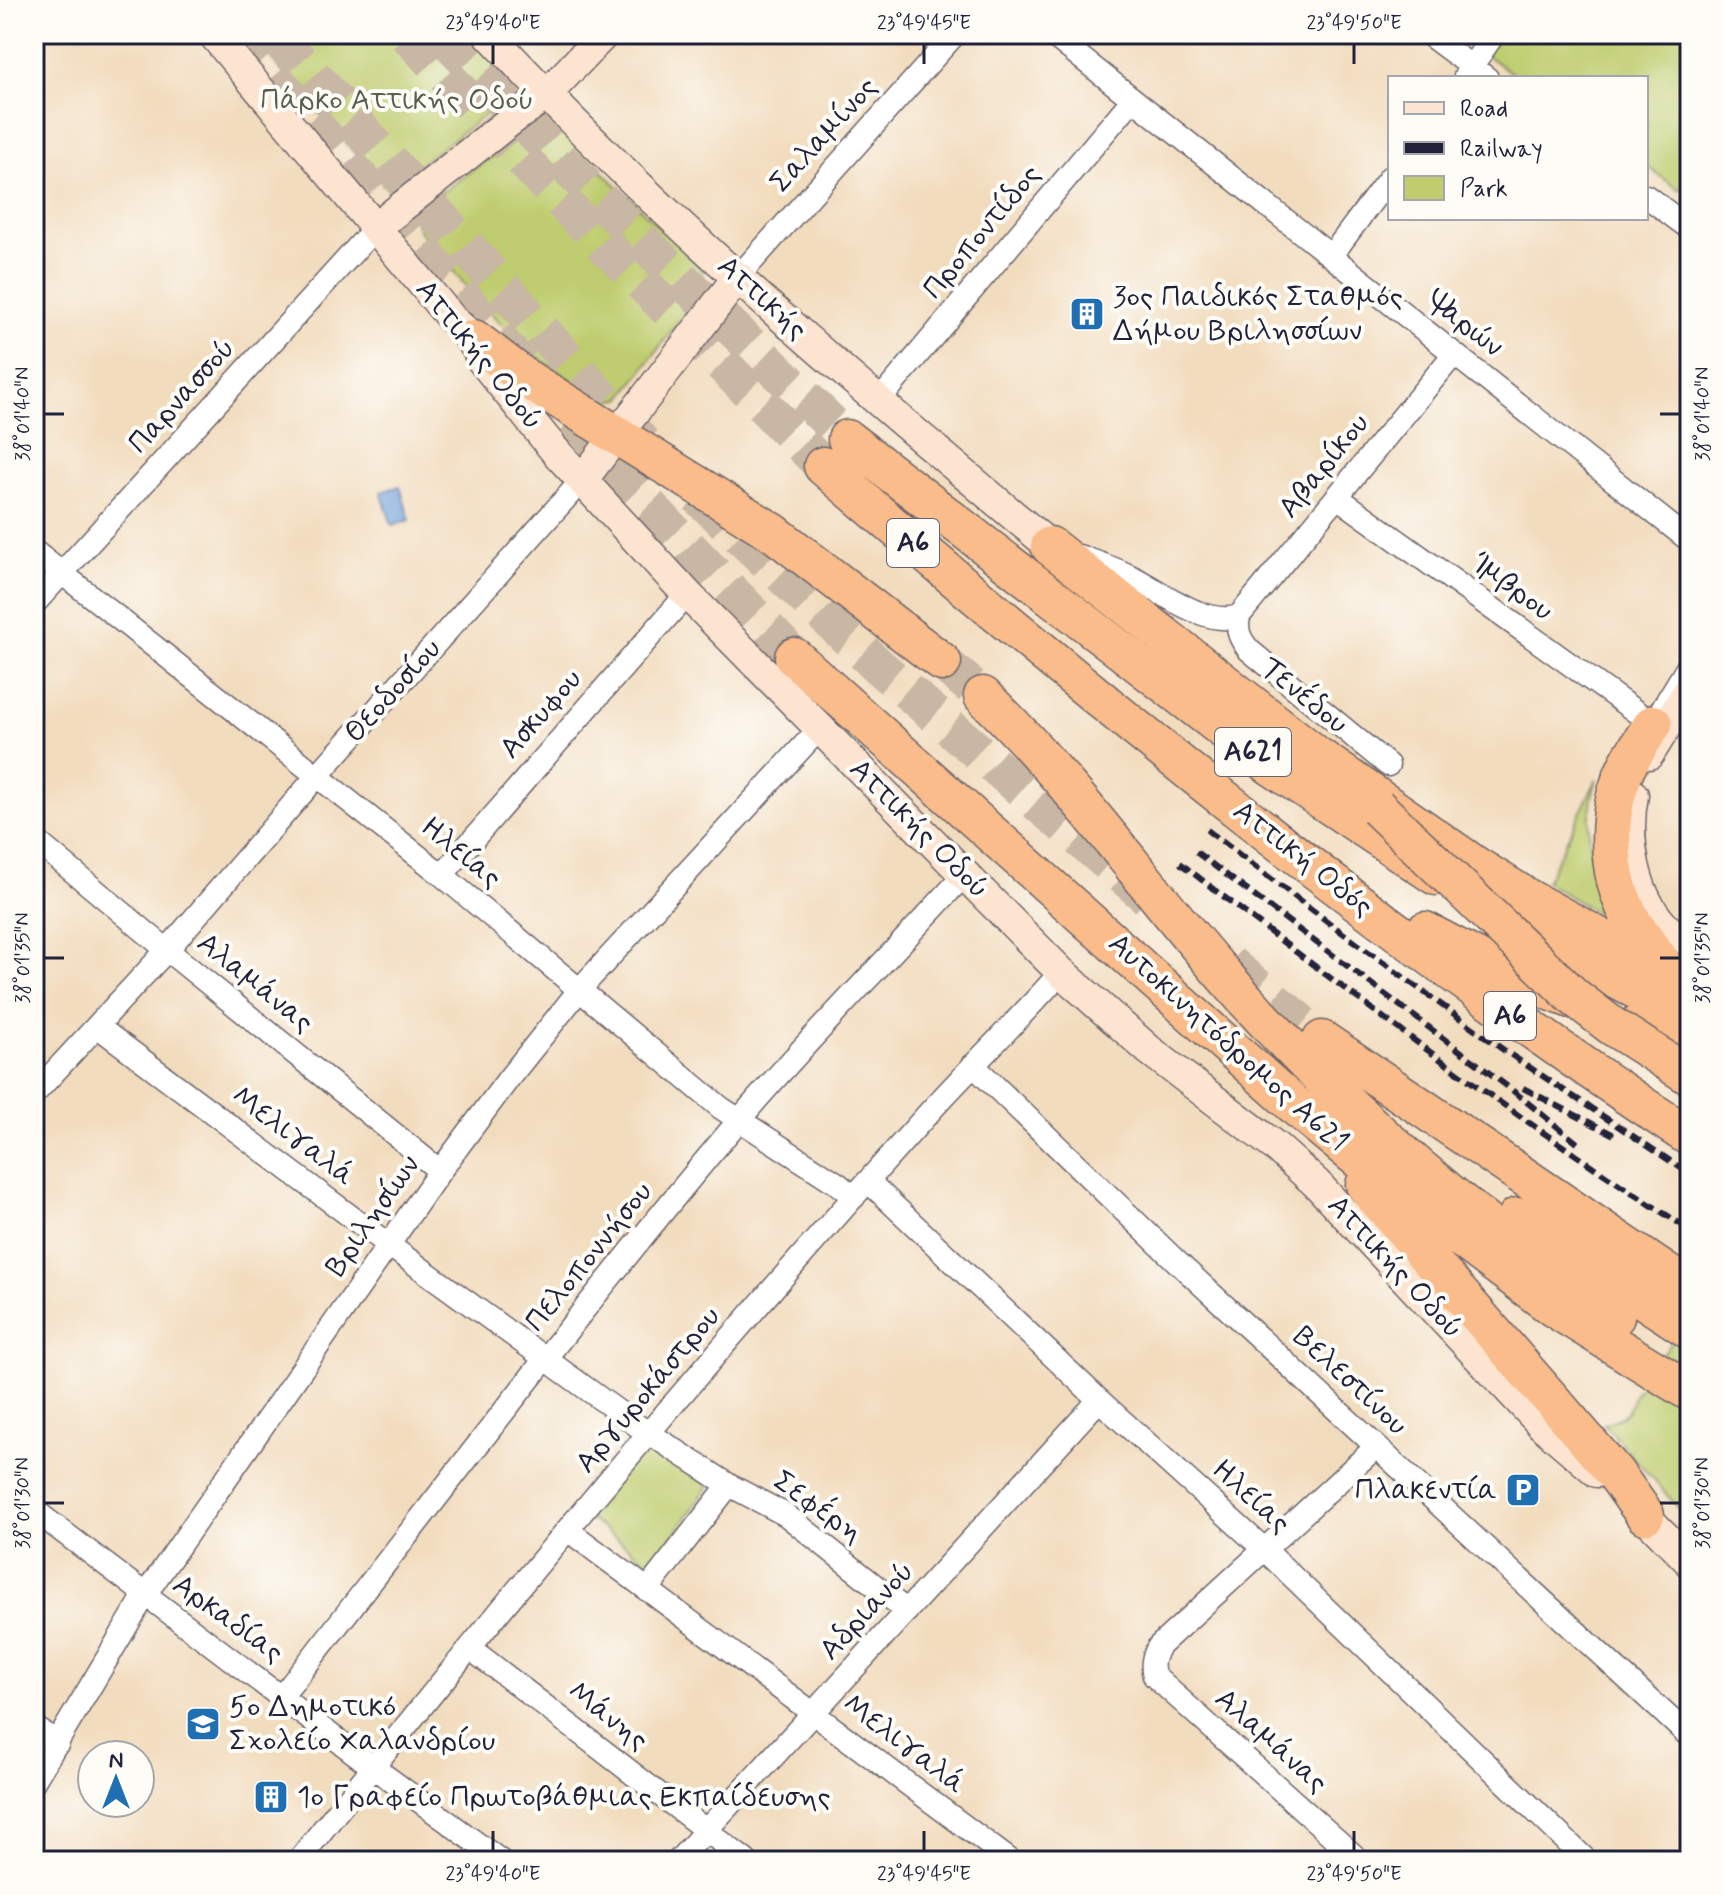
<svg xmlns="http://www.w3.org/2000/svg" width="1724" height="1895" font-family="Mynerve,sans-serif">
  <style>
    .green { fill: #bfcd6f; stroke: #707855; stroke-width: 2 }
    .water { fill: #72a2dc; stroke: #4a628c; stroke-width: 2 }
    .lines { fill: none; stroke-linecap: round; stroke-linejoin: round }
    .highway-tunnel { stroke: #c8b7a4; stroke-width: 38; stroke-dasharray: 38 19; stroke-linecap: butt }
    .street-casing { stroke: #6b6369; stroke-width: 25 }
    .secondary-casing { stroke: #6b6369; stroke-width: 33 }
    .highway-casing { stroke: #6b6369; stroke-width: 41 }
    .street { stroke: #fff; stroke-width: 22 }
    .secondary { stroke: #fde4d0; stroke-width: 30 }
    .highway { stroke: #f9bc8a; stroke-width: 38 }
    .rail { stroke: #22223b; stroke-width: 6; stroke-dasharray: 12 6; stroke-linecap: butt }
    .highway-bridge-casing { stroke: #6b6369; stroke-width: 41; stroke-linecap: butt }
    .highway-bridge { stroke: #f9bc8a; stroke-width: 38 }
    .ticks { fill: none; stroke: #22223b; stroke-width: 3 }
    .labels { text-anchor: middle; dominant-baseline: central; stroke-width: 8; stroke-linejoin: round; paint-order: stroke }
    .shield { fill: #fdfcf7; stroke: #646373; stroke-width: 2 }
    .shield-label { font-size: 28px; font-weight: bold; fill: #22223b }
    .park-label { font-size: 30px; fill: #595e4d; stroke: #fdfcf7 }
    .street-label { font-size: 30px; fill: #22223b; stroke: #fdfcf7 }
    .poi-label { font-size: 30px; fill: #22223b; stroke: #fdfcf7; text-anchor: start }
    .neatline { fill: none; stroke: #22223b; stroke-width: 3 }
    .ticks-label { font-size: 20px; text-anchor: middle; fill: #22223b }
  </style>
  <rect width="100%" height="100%" fill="#fdfcf7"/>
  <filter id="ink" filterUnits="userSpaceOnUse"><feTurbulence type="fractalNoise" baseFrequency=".0125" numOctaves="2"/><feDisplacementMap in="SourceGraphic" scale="16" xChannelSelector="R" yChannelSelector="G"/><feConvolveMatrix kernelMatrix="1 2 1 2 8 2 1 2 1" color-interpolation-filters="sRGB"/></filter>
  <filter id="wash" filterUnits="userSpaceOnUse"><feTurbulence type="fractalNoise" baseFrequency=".006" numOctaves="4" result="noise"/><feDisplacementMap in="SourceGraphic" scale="32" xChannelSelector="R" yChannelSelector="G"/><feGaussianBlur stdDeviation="1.8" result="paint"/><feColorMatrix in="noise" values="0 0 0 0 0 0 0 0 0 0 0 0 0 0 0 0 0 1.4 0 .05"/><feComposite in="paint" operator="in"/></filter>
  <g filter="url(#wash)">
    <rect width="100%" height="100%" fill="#f2dcbe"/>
    <path class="green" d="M249 34H469L521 88 387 189Z
      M1501 34H1690V175L1680 190 1646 166V78H1519L1486 55Z
      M544 122 554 124 700 267 704 278 703 288 621 399 603 401C572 381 540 361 513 335 478 303 449 266 418 229L415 216 421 207 535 126Z
      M1597 779C1581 830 1592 870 1608 920L1546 882Z
      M1673 1340 1690 1350V1521L1604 1424C1619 1418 1631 1415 1633 1397Z
      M647 1443 709 1485 653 1565 588 1518Z"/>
    <path class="water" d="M400 486 410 520 392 525 381 492Z"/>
  </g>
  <g filter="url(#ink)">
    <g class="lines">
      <path class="highway-tunnel" d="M236 34 586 441 794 657
        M275 34 645 446
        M407 34 562 202 823 466
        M443 34C569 178 711 305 847 439
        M698 496 878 666 1148 897
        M942 662 983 696
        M1229 964 1322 1040"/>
      <g class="street-casing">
        <path id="street" d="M1051 34 1690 541
          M1428 34 1487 78
          M1465 76 1494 34
          M1646 196 1690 229
          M1331 256 1390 177
          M738 277 955 34
          M878 402 1132 100
          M1337 497 1653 724 1690 663
          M34 551 442 875 721 1108 838 1184 854 1197
          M1079 556C1095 562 1111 567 1126 574 1158 588 1204 628 1239 616
          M34 604 375 228
          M1239 616 1454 354
          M1239 616C1236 631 1240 639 1249 650L1388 765
          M34 839 167 950 440 1171
          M442 875 687 594
          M97 1026 390 1246 638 1426 729 1485 786 1515 907 1611
          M973 1065 1174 1259 1690 1737
          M34 1094 167 950 317 776 583 479
          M869 1182 1099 1400 1265 1550 1587 1861
          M34 1510 373 1767 501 1861
          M569 1531 1011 1861
          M647 1590 729 1485
          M471 1649 746 1861
          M282 1696C434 1503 581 1307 740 1119 811 1035 890 957 964 875
          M34 1727 58 1743
          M34 1781 145 1595 440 1171 509 1078 580 989 819 729
          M298 1861C499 1607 708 1358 925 1117 969 1068 1017 1022 1061 972
          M678 1861 1099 1400
          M1360 1861 1154 1676C1151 1664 1153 1656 1159 1646L1376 1447"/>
      </g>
      <g class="secondary-casing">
        <path id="secondary" d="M213 34 452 319 474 339 481 359 556 452 687 594 1061 972 1149 1050 1276 1147 1317 1184 1542 1425 1597 1472
          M489 34C661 220 856 384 1050 546
          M375 228 510 121 546 95 604 34
          M583 479 738 277
          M1649 754 1690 688
          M1633 795C1625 837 1633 893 1664 926 1670 933 1682 937 1690 942
          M1630 1501 1690 1562"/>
      </g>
      <g class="highway-casing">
        <path id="highway" d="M474 339 525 378 774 533 942 662
          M847 439 1271 766 1436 876
          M823 466C1100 704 1384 937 1690 1137
          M1050 546 1339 773
          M794 657 1303 1113 1386 1182 1554 1308 1690 1392
          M983 696C1074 783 1145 887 1228 980 1341 1109 1474 1220 1615 1317
          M1653 724C1644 738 1634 752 1627 766 1605 810 1606 872 1629 915 1639 935 1654 952 1667 970
          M1319 757 1479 868 1529 899 1690 986
          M1499 915 1537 938 1690 1018
          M1425 931 1511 976 1579 1002
          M1636 1025 1690 1053
          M1322 1040 1690 1289
          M1365 1185 1615 1473 1645 1515
          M1517 1217 1690 1330"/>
      </g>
      <use href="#street" class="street"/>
      <use href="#secondary" class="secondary"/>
      <use href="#highway" class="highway"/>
      <path class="rail" d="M1207 830 1348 937 1505 1051 1690 1174
        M1196 852 1512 1090 1581 1146
        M1180 863C1346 991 1513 1118 1690 1230
        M1523 1088 1616 1136"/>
      <g class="highway-bridge-casing">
        <path id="highway-bridge" d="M1377 807 1573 996 1612 1026 1690 1076"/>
      </g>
      <use href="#highway-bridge" class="highway-bridge"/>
    </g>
  </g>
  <path class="ticks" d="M493 44V64M924 44V64M1354 44V64M44 414H64M1660 414H1680M44 958H64M1660 958H1680M44 1503H64M1660 1503H1680M493 1831V1851M924 1831V1851M1354 1831V1851"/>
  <defs>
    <g id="building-square" transform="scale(1.8)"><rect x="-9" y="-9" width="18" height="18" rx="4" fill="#1f6fb2" stroke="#fdfcf7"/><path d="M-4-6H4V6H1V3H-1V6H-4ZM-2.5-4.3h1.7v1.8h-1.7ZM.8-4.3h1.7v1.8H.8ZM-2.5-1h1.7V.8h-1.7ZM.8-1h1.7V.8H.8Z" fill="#fff"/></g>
    <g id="parking-square" transform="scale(1.8)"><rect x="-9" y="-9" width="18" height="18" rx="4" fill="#1f6fb2" stroke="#fdfcf7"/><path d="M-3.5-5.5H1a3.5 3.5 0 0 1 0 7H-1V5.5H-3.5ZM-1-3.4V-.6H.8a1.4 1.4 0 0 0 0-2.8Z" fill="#fff"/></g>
    <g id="school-square" transform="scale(1.8)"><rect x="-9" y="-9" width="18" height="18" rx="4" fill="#1f6fb2" stroke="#fdfcf7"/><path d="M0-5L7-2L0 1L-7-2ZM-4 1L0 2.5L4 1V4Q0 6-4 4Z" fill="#fff"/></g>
  </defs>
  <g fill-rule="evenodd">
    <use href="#building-square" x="1087" y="314"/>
    <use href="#parking-square" x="1523" y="1490"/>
    <use href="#school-square" x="203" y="1724"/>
    <use href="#building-square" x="271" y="1797"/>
  </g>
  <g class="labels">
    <g class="shield">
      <rect x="887" y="519" width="52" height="48" rx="6"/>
      <rect x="1215" y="728" width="76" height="48" rx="6"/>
      <rect x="1484" y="992" width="52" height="48" rx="6"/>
    </g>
    <g class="shield-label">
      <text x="913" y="543">Α6</text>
      <text x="1253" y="752">Α621</text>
      <text x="1510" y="1016">Α6</text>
    </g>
    <g class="park-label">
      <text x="397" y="100">Πάρκο Αττικής Οδού</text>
    </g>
    <g class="street-label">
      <text transform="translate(824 135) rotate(-48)">Σαλαμίνος</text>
      <text transform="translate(982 232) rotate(-50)">Προποντίδος</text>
      <text transform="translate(762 298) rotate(42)">Αττικής</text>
      <text transform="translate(1465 324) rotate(38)">Ψαρών</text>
      <text transform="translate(479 355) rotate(51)">Αττικής Οδού</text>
      <text transform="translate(182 396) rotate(-48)">Παρνασσού</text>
      <text transform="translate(1324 466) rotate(-51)">Αβαρίκου</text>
      <text transform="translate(1512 587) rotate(36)">Ίμβρου</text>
      <text transform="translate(393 691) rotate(-48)">Θεοδοσίου</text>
      <text transform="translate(1304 696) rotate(39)">Τενέδου</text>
      <text transform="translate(541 714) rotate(-49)">Ασκυφου</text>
      <text transform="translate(919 829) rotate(45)">Αττικής Οδού</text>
      <text transform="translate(461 853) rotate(39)">Ηλείας</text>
      <text transform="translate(1303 859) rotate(38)">Αττική Οδός</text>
      <text transform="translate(255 983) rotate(39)">Αλαμάνας</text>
      <text transform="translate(1228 1043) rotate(42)">Αυτοκινητόδρομος Α621</text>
      <text transform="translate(293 1136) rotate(37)">Μελιγαλά</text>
      <text transform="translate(373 1216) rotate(-55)">Βριλησίων</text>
      <text transform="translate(589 1257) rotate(-51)">Πελοποννήσου</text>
      <text transform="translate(1395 1267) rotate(47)">Αττικής Οδού</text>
      <text transform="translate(1350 1381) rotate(43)">Βελεστίνου</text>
      <text transform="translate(648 1390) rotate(-50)">Αργυροκάστρου</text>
      <text transform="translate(1251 1497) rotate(42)">Ηλείας</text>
      <text transform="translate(818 1507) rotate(35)">Σεφέρη</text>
      <text transform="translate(867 1611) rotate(-47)">Αδριανού</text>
      <text transform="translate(228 1619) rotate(36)">Αρκαδίας</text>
      <text transform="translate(608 1716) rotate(38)">Μάνης</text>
      <text transform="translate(1271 1741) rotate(42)">Αλαμάνας</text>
      <text transform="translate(904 1744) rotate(37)">Μελιγαλά</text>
    </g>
    <g class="poi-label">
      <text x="1113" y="297">3ος Παιδικός Σταθμός<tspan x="1113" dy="34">Δήμου Βριλησσίων</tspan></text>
      <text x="1497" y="1490" text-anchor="end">Πλακεντία</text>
      <text x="229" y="1707">5ο Δημοτικό<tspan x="229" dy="34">Σχολείο Χαλανδρίου</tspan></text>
      <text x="297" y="1797">1ο Γραφείο Πρωτοβάθμιας Εκπαίδευσης</text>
    </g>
  </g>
  <rect width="1724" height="1895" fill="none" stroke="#fdfcf7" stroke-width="88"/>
  <rect x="1388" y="76" width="260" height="144" fill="#fdfcf7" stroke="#a5a5ac" stroke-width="2"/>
  <rect x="1404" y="102" width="40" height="12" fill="#fde4d0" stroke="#a5a5ac" stroke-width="2"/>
  <text x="1460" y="116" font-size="24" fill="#22223b">Road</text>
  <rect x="1404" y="142" width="40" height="12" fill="#22223b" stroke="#a5a5ac" stroke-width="2"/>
  <text x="1460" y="156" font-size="24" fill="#22223b">Railway</text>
  <rect x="1404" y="176" width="40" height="24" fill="#bfcd6f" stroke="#a5a5ac" stroke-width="2"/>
  <text x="1460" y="196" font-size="24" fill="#22223b">Park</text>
  <g transform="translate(116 1779)"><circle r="38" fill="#fdfcf7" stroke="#a5a5ac" stroke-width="2"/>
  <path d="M0-6L14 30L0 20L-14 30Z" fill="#1f6fb2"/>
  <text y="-12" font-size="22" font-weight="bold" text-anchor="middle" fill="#22223b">N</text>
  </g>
  <rect x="44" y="44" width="1636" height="1807" class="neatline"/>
  <g class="ticks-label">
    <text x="493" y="29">23°49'40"E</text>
    <text x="924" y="29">23°49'45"E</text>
    <text x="1354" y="29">23°49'50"E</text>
    <text transform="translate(22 414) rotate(-90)" y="7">38°01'40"N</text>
    <text transform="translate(1702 414) rotate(-90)" y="7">38°01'40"N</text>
    <text transform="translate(22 958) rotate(-90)" y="7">38°01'35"N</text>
    <text transform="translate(1702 958) rotate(-90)" y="7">38°01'35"N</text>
    <text transform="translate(22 1503) rotate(-90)" y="7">38°01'30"N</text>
    <text transform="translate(1702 1503) rotate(-90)" y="7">38°01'30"N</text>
    <text x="493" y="1880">23°49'40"E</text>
    <text x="924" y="1880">23°49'45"E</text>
    <text x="1354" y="1880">23°49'50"E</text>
  </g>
</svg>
